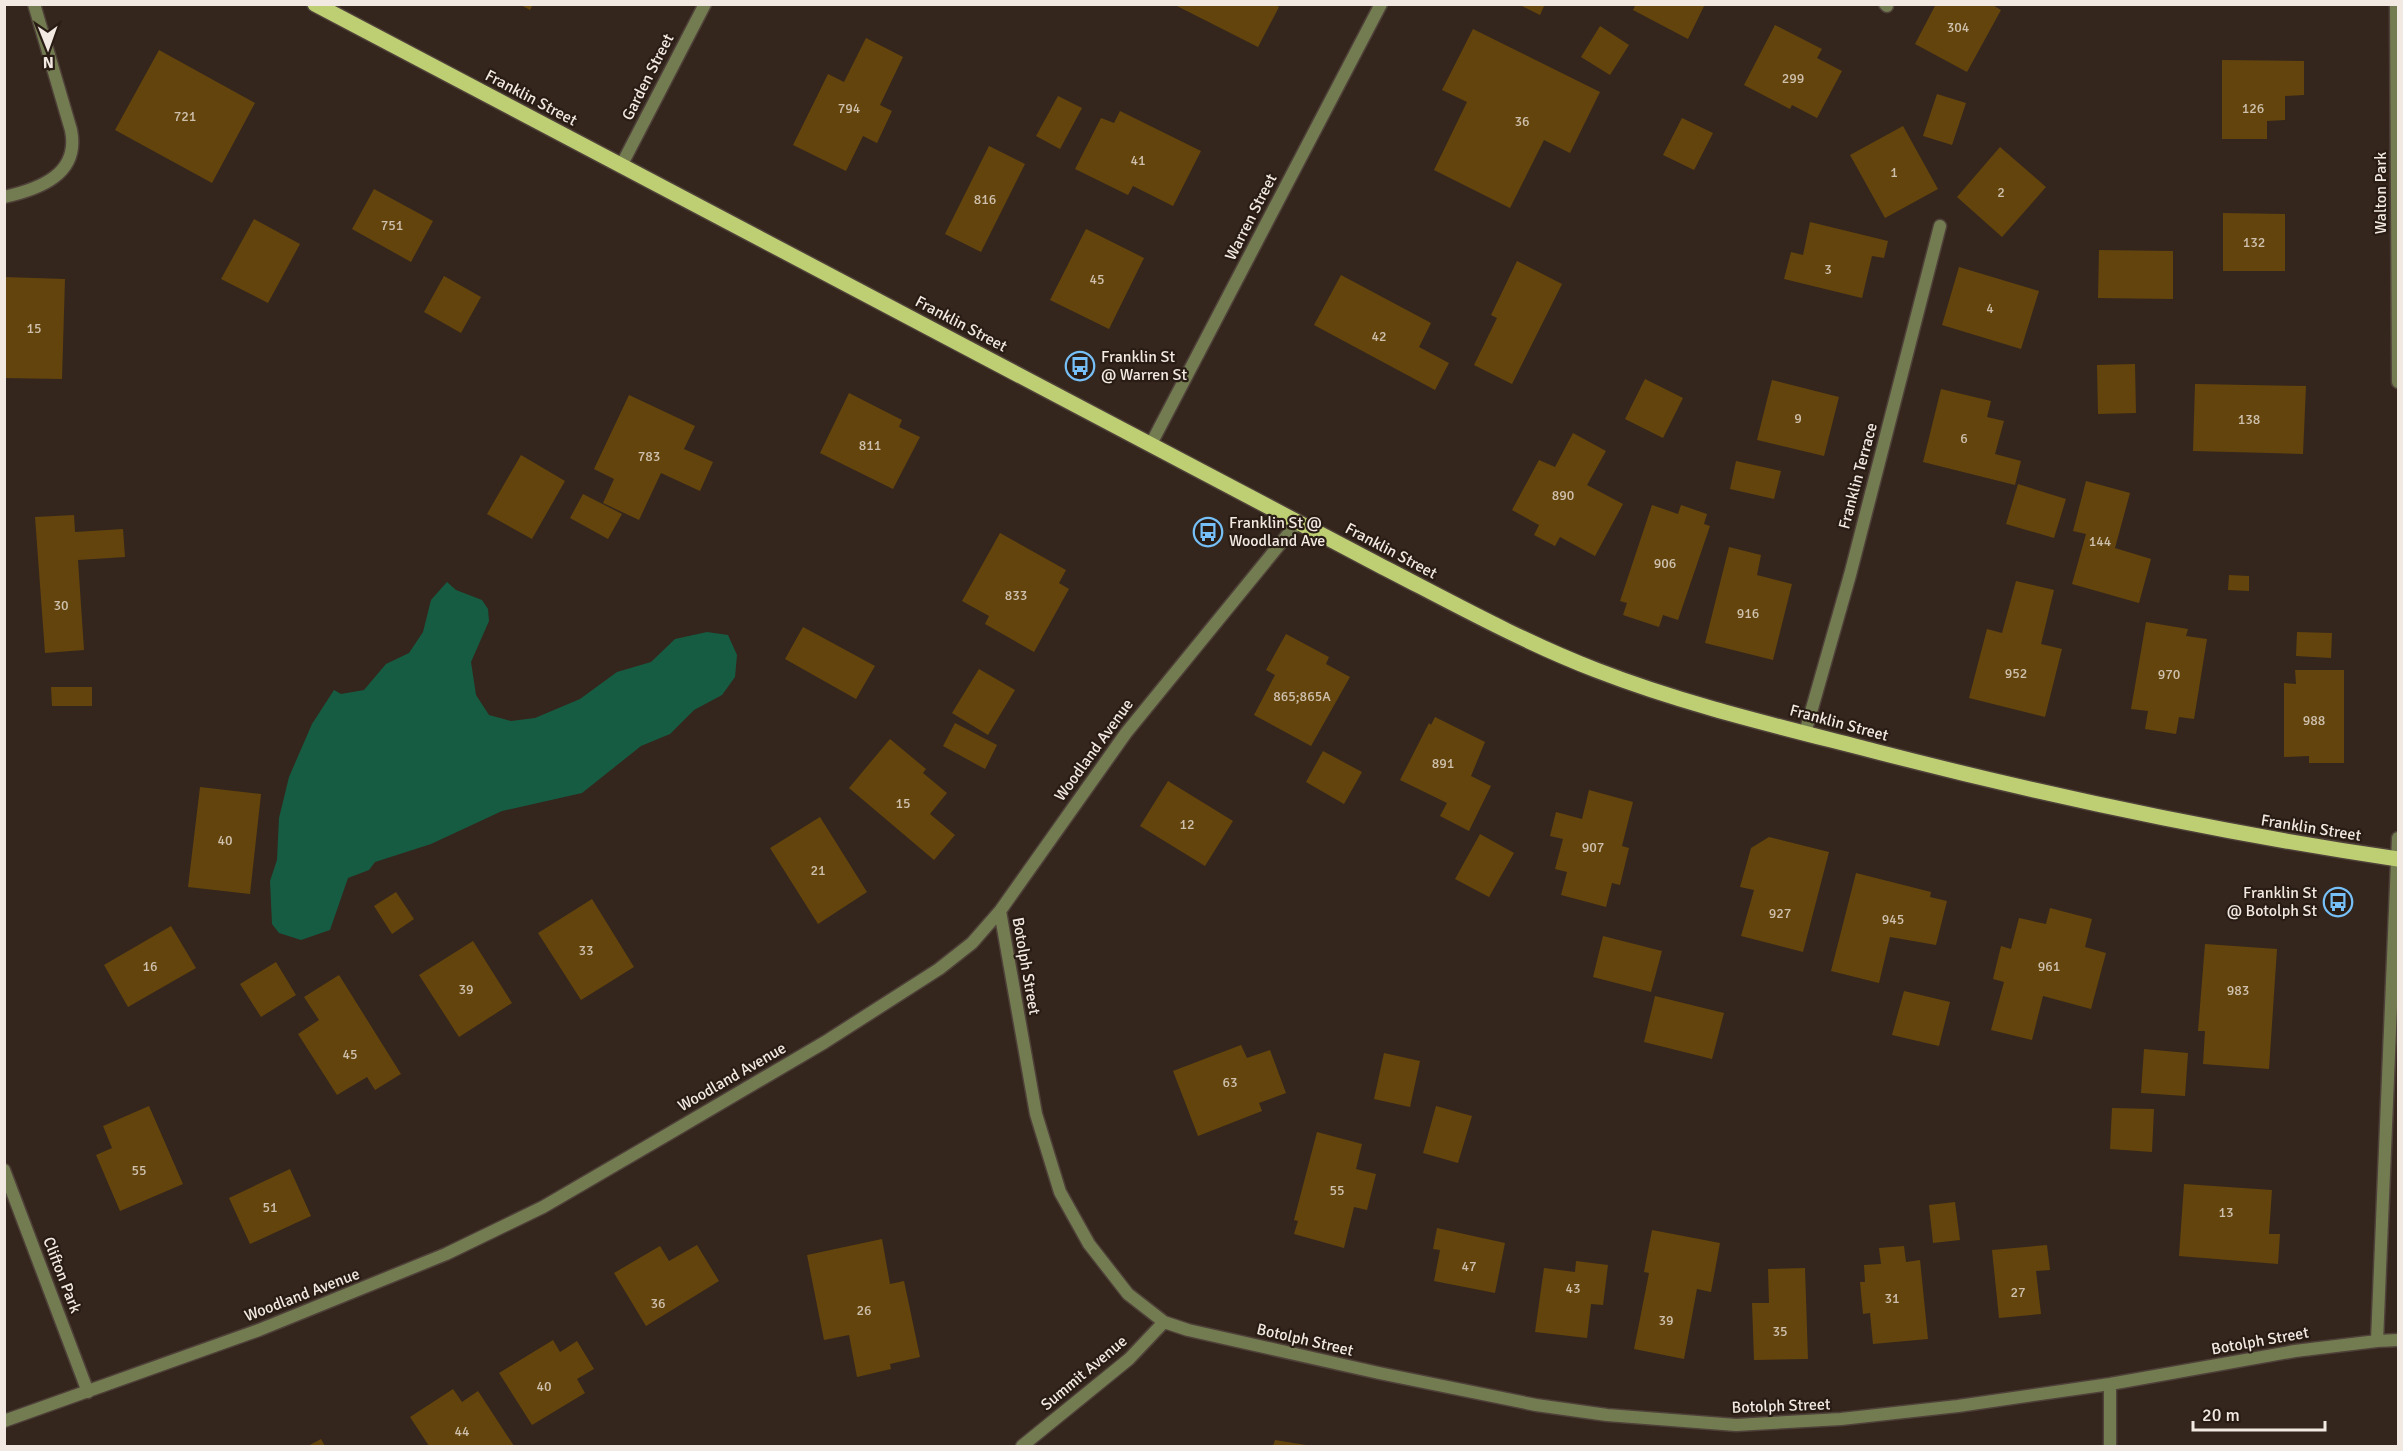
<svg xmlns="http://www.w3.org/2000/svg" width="2403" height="1451" font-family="Signika,sans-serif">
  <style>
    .forest { fill: #165c43 }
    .building { fill: #63440c }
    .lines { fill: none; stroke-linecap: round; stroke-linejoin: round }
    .street-casing { stroke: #4f4139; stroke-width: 15 }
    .primary-casing { stroke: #4f4139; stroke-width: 18 }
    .street { stroke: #737c51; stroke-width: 12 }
    .primary { stroke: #becf73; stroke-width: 15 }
    .labels { text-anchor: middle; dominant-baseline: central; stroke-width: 4.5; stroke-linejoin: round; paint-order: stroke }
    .number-label { font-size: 14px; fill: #cec0ad }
    .street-label { font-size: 16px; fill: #f2e9e3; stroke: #291c14 }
    .poi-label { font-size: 16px; fill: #f2e9e3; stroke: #291c14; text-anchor: start }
  </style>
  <rect width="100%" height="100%" fill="#34261d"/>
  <path class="forest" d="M447 582 456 590 482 600 488 609 489 621 471 662 476 695 489 715 511 721 535 718 580 699 617 672 651 662 675 639 707 632 728 635 737 655 735 677 722 695 694 710 670 734 641 746 582 793 502 811 431 844 375 862 369 870 348 878 330 930 301 940 279 933 272 924 270 881 277 860 279 818 289 777 312 724 334 690 341 694 364 690 386 664 409 653 423 632 431 600Z"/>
  <path class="building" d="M519 4H533L530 10Z
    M1173 4H1273L1279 7 1258 47Z
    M1518 4H1545L1540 15Z
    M1636 4H1705L1688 39 1633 10Z
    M1936 4H1991L2001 10 1967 72 1915 44Z
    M1775 25 1822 49 1817 58 1842 71 1817 118 1792 105 1790 109 1744 85Z
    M1600 26 1629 45 1610 75 1581 57Z
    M1473 29 1600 92 1570 153 1544 140 1510 208 1434 170 1467 102 1442 90Z
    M866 38 903 57 880 105 892 111 877 143 863 136 846 171 793 145 828 74 844 82Z
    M159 50 255 103 212 183 115 130Z
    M2222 60 2304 61V95L2285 96V120L2267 121V139H2222Z
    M1937 94 1966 103 1952 145 1923 136Z
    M1058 96 1082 108 1060 149 1036 136Z
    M1120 111 1201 151 1173 206 1133 186 1128 195 1075 169 1101 118 1114 123Z
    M1682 118 1713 133 1694 170 1663 155Z
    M1903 126 1938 189 1885 218 1850 155Z
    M989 146 1025 164 981 252 945 234Z
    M2000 147 2046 187 2002 237 1957 197Z
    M374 189 433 221 411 262 352 229Z
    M2223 213 2285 214V271H2223Z
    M254 219 300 244 268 303 221 279Z
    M1810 222 1888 241 1884 258 1872 256 1862 298 1784 279 1791 252 1803 255Z
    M1086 229 1144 258 1109 329 1050 300Z
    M2099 250 2173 251V299L2098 298Z
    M1517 261 1562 284 1512 384 1474 365 1497 318 1491 315Z
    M1959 267 2039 291 2021 349 1942 325Z
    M1341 275 1431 323 1419 347 1449 363 1435 390 1314 325Z
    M444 276 481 297 461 333 424 312Z
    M4 277 65 279 62 379 4 378Z
    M2135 364 2136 413 2098 414 2097 365Z
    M1645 379 1683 398 1663 438 1625 419Z
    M1772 380 1839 397 1824 456 1757 440Z
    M2195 384 2306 386 2303 454 2193 451Z
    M1941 389 1991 401 1987 417 2004 421 1995 454 2021 461 2015 485 1923 462Z
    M849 393 902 420 899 427 920 437 893 489 820 453Z
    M629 395 695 426 684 449 713 462 700 491 661 473 639 520 603 503 614 479 594 469Z
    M1573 433 1606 451 1587 485 1623 504 1595 556 1560 537 1555 546 1534 535 1539 525 1512 510 1539 460 1555 467Z
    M521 455 565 481 532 539 487 514Z
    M1736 461 1781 471 1774 499 1730 489Z
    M2086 481 2130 493 2115 548 2151 559 2139 603 2072 584 2086 534 2073 531Z
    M2018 484 2066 499 2054 538 2006 524Z
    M583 494 622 514 608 539 570 518Z
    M1652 505 1678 514 1681 505 1707 514 1704 524 1710 526 1678 620 1663 615 1659 627 1623 615 1627 603 1620 601Z
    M74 515 75 532 123 529 125 557 78 560 84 650 45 653 35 517Z
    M1000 533 1066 570 1059 583 1069 589 1034 652 985 624 989 616 962 601Z
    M1729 547 1761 555 1757 575 1792 584 1773 660 1705 643Z
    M2229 575 2249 576V591L2228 590Z
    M2016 581 2054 590 2041 644 2062 649 2045 717 1969 698 1987 629 2002 633Z
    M2146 622 2188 629 2186 636 2207 639 2194 719 2179 717 2176 734 2145 729 2148 711 2131 709Z
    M803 627 875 666 856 699 785 659Z
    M2297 632 2332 633 2331 658 2296 656Z
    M1286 634 1329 657 1326 664 1350 677 1311 746 1254 715 1275 675 1266 670Z
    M979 669 1015 690 988 735 952 713Z
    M2295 670H2344V763H2309V756L2284 757V683L2296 684Z
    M51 687H92V706H52Z
    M1435 717 1485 742 1471 776 1491 786 1469 831 1440 816 1447 803 1400 780 1429 723 1431 725Z
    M955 723 997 745 985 769 943 746Z
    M890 739 926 769 923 773 947 793 930 814 955 835 934 860 849 788Z
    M1323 751 1362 772 1344 804 1306 782Z
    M1168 781 1233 821 1205 866 1140 826Z
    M200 787 261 794 250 894 188 887Z
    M1589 790 1633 802 1622 846 1629 848 1620 885 1612 883 1606 907 1561 895 1567 872 1555 869 1563 839 1550 836 1556 812 1582 819Z
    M820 817 867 892 818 924 770 848Z
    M1480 834 1514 853 1489 897 1455 879Z
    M1769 837 1829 852 1803 952 1741 936 1754 890 1740 887 1751 848Z
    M1856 873 1931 892 1930 897 1947 901 1936 945 1890 937 1879 983 1831 971Z
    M396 892 414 919 392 934 374 906Z
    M592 899 634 967 581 1000 538 933Z
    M2050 908 2092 919 2085 947 2106 953 2091 1009 2043 996 2032 1040 1991 1030 2004 982 1993 979 2001 946 2011 949 2019 918 2046 924Z
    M171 926 196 968 128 1007 104 965Z
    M1603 936 1662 951 1651 992 1593 977Z
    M473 941 512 1003 459 1037 419 975Z
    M2205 944 2277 949 2269 1069 2203 1064 2205 1031H2198Z
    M276 962 296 995 261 1017 240 984Z
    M339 975 401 1074 375 1090 367 1077 337 1095 298 1034 319 1020 304 997Z
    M1904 991 1950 1002 1939 1046 1892 1035Z
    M1655 996 1724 1013 1712 1059 1644 1042Z
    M1241 1045 1247 1058 1270 1050 1286 1093 1259 1103 1262 1111 1198 1136 1173 1071Z
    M2144 1049 2188 1053 2185 1096 2141 1093Z
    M1384 1053 1420 1061 1410 1107 1374 1099Z
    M149 1106 183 1184 120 1211 96 1155 112 1148 103 1126Z
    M1436 1106 1472 1116 1458 1163 1423 1153Z
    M2112 1108 2154 1109 2152 1152 2110 1149Z
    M1317 1132 1362 1144 1356 1169 1376 1174 1367 1210 1354 1207 1344 1248 1294 1234 1298 1221 1294 1220Z
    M290 1169 311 1216 250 1244 229 1198Z
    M2184 1184 2272 1190 2269 1234H2280L2278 1264 2179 1256Z
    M1955 1202 1960 1240 1933 1243 1929 1205Z
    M1437 1228 1505 1243 1495 1293 1434 1281 1440 1250 1433 1249Z
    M1652 1230 1720 1243 1711 1292 1697 1289 1684 1359 1634 1349 1649 1273 1644 1272Z
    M882 1239 890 1284 904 1281 920 1357 890 1364 891 1369 857 1377 849 1335 824 1340 807 1255Z
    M697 1245 719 1281 646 1326 614 1273 660 1246 669 1261Z
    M2047 1245 2050 1270 2036 1271 2041 1314 1999 1318 1992 1250Z
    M1904 1246 1906 1262 1920 1260 1928 1339 1873 1344 1870 1313 1863 1314 1860 1282H1865L1864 1265 1881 1264 1879 1248Z
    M1576 1261 1608 1265 1603 1305 1591 1304 1587 1338 1535 1332 1544 1268 1575 1272Z
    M1805 1268 1808 1359 1754 1360 1752 1303H1769L1768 1269Z
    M553 1340 560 1352 577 1341 594 1369 577 1379 585 1393 532 1425 499 1373Z
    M453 1389 462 1402 478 1391 514 1446H429L410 1417Z
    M321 1439 325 1446H308Z
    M1275 1440 1306 1445V1446H1273Z"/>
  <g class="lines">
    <g class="street-casing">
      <path id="street" d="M1885 4 1887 6
        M2396 4 2398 382
        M621 166 705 4
        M4 197C40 189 80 174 71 130L34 4
        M1151 444 1381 4
        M1805 733 1850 575 1940 226
        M1000 911 1036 1114 1060 1192 1089 1244 1128 1294 1164 1322 1188 1330 1379 1373 1536 1405 1607 1415 1736 1425 1841 1419 1958 1406 2110 1384 2295 1351 2377 1341 2398 838
        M4 1170 88 1392
        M2377 1341 2398 1340
        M2110 1384V1446
        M4 1421 259 1330 446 1254 543 1207 670 1133 825 1042 939 969 972 943 1000 911 1126 733 1298 522
        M1022 1446 1129 1359 1164 1322"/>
    </g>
    <g class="primary-casing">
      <path id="primary" d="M315 4 1379 565C1451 602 1521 641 1596 670 1686 705 1781 727 1874 751 2048 796 2221 833 2398 859"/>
    </g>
    <use href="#street" class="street"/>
    <use href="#primary" class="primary"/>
  </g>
  <defs>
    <g id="bus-ring" transform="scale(1.5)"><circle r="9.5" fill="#291c14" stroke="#76c0f7" stroke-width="1.5"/><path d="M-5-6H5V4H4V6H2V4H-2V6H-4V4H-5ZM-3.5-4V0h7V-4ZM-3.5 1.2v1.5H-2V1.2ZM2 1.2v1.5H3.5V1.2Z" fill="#76c0f7"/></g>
  </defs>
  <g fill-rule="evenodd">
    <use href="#bus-ring" x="1080" y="366"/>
    <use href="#bus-ring" x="1208" y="532"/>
    <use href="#bus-ring" x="2338" y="902"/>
  </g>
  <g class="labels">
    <g class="number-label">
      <text x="1958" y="27">304</text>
      <text x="1793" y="78">299</text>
      <text x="849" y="108">794</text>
      <text x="2253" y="108">126</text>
      <text x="185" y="116">721</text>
      <text x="1522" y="121">36</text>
      <text x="1138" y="160">41</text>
      <text x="1894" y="172">1</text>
      <text x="2001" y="192">2</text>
      <text x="985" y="199">816</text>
      <text x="392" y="225">751</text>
      <text x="2254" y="242">132</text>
      <text x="1828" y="269">3</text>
      <text x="1097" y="279">45</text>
      <text x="1990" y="308">4</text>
      <text x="34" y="328">15</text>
      <text x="1379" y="336">42</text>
      <text x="1798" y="418">9</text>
      <text x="2249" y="419">138</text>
      <text x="1964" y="438">6</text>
      <text x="870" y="445">811</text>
      <text x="649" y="456">783</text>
      <text x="1563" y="495">890</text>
      <text x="2100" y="541">144</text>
      <text x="1665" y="563">906</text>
      <text x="1016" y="595">833</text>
      <text x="61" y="605">30</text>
      <text x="1748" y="613">916</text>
      <text x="2016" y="673">952</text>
      <text x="2169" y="674">970</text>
      <text x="1302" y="696">865;865A</text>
      <text x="2314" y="720">988</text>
      <text x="1443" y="763">891</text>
      <text x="903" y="803">15</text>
      <text x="1187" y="824">12</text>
      <text x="225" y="840">40</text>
      <text x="1593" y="847">907</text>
      <text x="818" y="870">21</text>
      <text x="1780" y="913">927</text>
      <text x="1893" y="919">945</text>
      <text x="586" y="950">33</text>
      <text x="150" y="966">16</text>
      <text x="2049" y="966">961</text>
      <text x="466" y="989">39</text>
      <text x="2238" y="990">983</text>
      <text x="350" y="1054">45</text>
      <text x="1230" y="1082">63</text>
      <text x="139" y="1170">55</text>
      <text x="1337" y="1190">55</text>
      <text x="270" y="1207">51</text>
      <text x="2226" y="1212">13</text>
      <text x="1469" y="1266">47</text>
      <text x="1573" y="1288">43</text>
      <text x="2018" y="1292">27</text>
      <text x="1892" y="1298">31</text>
      <text x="658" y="1303">36</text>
      <text x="864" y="1310">26</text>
      <text x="1666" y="1320">39</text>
      <text x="1780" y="1331">35</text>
      <text x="544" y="1386">40</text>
      <text x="462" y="1431">44</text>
    </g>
    <g class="street-label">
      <text transform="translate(648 77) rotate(-63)">Garden Street</text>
      <text transform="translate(531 98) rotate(28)">Franklin Street</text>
      <text transform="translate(2381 193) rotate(-90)">Walton Park</text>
      <text transform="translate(1251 217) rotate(-63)">Warren Street</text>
      <text transform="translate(961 324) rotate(28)">Franklin Street</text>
      <text transform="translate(1858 476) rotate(-75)">Franklin Terrace</text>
      <text transform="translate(1391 551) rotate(28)">Franklin Street</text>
      <text transform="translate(1839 723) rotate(15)">Franklin Street</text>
      <text transform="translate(1094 750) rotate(-54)">Woodland Avenue</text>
      <text transform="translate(2311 828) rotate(9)">Franklin Street</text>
      <text transform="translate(1026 966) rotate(80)">Botolph Street</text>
      <text transform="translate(732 1077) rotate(-30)">Woodland Avenue</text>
      <text transform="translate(62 1275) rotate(69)">Clifton Park</text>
      <text transform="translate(302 1295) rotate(-21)">Woodland Avenue</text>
      <text transform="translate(1305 1340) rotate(13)">Botolph Street</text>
      <text transform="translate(2260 1341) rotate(-10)">Botolph Street</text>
      <text transform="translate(1084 1373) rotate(-40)">Summit Avenue</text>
      <text transform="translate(1781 1406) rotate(-2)">Botolph Street</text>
    </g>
    <g class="poi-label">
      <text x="1101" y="357">Franklin St<tspan x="1101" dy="18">@ Warren St</tspan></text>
      <text x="1229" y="523">Franklin St @<tspan x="1229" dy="18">Woodland Ave</tspan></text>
      <text x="2317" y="893" text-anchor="end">Franklin St<tspan x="2317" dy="18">@ Botolph St</tspan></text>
    </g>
  </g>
  <rect width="2403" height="1451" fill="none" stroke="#f2e9e3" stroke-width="12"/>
  <g transform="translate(48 48) rotate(179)" stroke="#291c14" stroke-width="4.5" paint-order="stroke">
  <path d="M0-4.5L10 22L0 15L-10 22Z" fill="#f2e9e3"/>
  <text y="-9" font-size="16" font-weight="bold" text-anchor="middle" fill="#f2e9e3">N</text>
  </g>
  <path d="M2193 1421v9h132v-9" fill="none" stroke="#f2e9e3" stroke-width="3"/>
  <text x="2202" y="1421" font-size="18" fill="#f2e9e3" stroke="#291c14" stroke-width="4.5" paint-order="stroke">20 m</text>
</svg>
